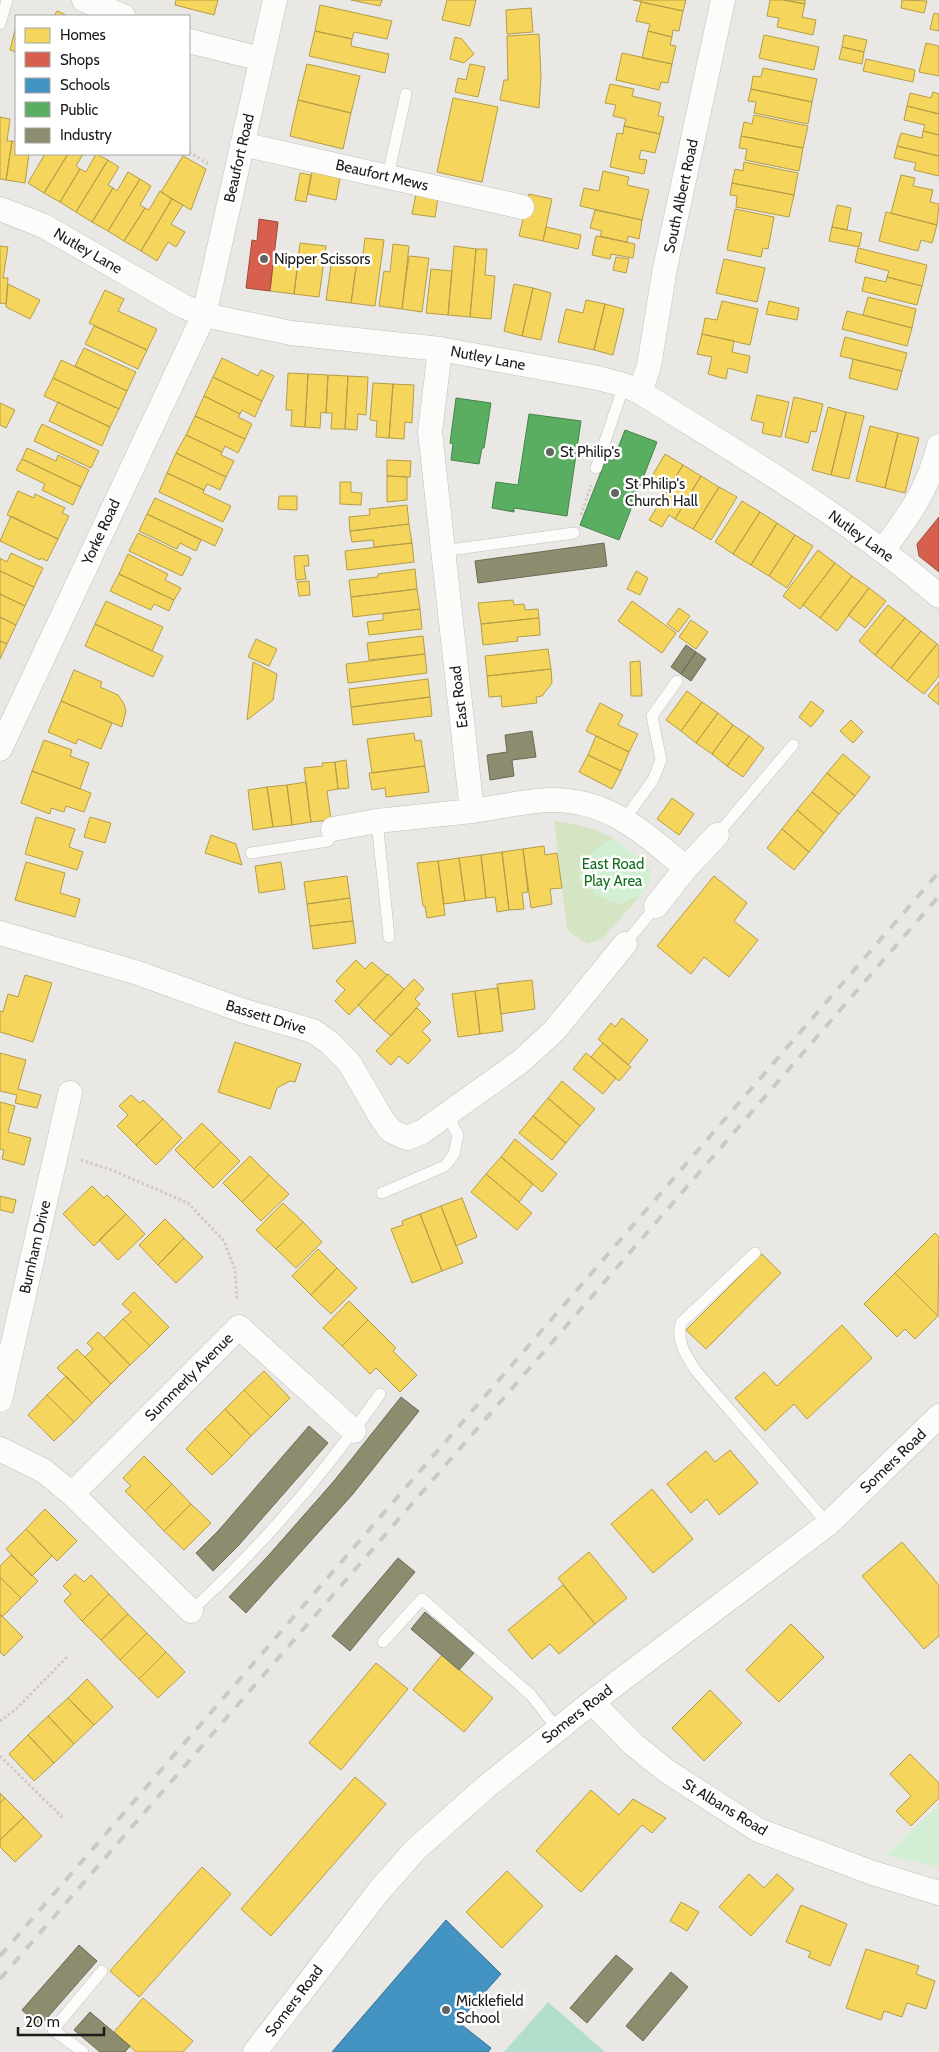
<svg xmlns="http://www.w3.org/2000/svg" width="939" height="2052" font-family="Cabin,sans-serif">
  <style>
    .grass { fill: #d5e5c4 }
    .park { fill: #d2efd4 }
    .pitch { fill: #b2decc }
    .homes { fill: #f6d55c; stroke: #b49d48 }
    .shops { fill: #d6604d; stroke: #9e4b3e }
    .schools { fill: #4393c3; stroke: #376f91 }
    .public { fill: #5aae61; stroke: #47824c }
    .industry { fill: #8c8c6e; stroke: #6a6a55 }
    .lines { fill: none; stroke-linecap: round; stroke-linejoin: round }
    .lane-casing { stroke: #c0c0be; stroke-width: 12 }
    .street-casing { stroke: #c0c0be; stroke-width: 25 }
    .path { stroke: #d4c8c5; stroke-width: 3; stroke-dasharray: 2.5 2.5; stroke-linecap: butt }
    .lane { stroke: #fcfcfb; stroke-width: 11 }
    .street { stroke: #fcfcfb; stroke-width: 24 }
    .rail { stroke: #c9c9c8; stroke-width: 4; stroke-dasharray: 10 10; stroke-linecap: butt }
    .poi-dot { fill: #636361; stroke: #fff; stroke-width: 2 }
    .labels { text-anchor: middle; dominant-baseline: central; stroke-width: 5; stroke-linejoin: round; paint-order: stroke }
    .street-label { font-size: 15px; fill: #1b1b1b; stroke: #fff }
    .poi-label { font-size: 15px; fill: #1b1b1b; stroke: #fff; text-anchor: start }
    .park-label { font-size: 15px; fill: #146e1e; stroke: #fff }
  </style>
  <rect width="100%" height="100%" fill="#e9e8e4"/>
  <path class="grass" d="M554 821C575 824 594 827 613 838L586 857 619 904 641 895 602 939 587 944 567 930Z"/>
  <path class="park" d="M613 838 645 862 652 872C646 895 639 896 619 904L597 896 578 879 586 857Z
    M939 1805V1867L886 1855Z"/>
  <path class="pitch" d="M548 2002 605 2052H504Z"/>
  <path class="homes" d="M176 0H218L214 15 175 5Z
    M351 0H382L380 6Z
    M447 0H476L470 26 442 20Z
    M633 0H686L683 11Z
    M770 0H784L805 4 802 17 816 20 813 35 777 27 779 18 767 16Z
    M784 0H805V4Z
    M902 0 927 1 924 13 901 8Z
    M641 2 683 11 679 31 673 30 672 37 648 31 650 24 636 21Z
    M320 5 392 21 387 39 354 32 352 39 315 31Z
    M531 8 533 32 507 34 506 10Z
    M57 11 68 16H54Z
    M934 13 939 14V31L930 29Z
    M16 26V52L10 50Z
    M315 31 352 39 351 46 389 54 385 73 309 56Z
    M648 31 672 37 670 45 676 46 672 64 642 58Z
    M539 34 541 77 539 108 500 100 504 80H508L507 36Z
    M764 35 819 47 814 70 759 58Z
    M844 35 867 40 864 52 842 47Z
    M455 37 462 39 474 54 464 63 450 59Z
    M926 43 939 46V76L919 72Z
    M842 47 864 52 862 64 839 59Z
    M622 53 672 64 668 83 661 82 659 90 616 80Z
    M866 59 915 70 913 82 863 71Z
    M307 64 360 76 351 113 298 100Z
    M470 64 485 67 478 97 455 92 458 78 466 80Z
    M763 68 817 79 812 102 751 89 753 76 761 77Z
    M610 84 634 89 632 96 661 103 658 116 664 117 660 134 624 126 626 119 613 116 616 105 605 103Z
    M751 89 812 102 808 124 754 113 756 102 748 101Z
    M933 92 939 94V114L907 106 910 93 931 98Z
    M453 98 498 107 482 182 437 172Z
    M298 100 351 113 343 149 290 136Z
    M907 106 939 114V135L923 131 925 125 904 120Z
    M754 115 808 126 803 148 741 136 744 122 752 124Z
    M0 117 10 119 7 141H12L6 180 0 179Z
    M624 126 660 134 655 153 641 150 639 159 647 160 644 174 610 167 617 133 623 134Z
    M923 131 939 135V156L897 146 901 133 922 138Z
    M741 136 803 148 799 171 745 160 747 149 739 148Z
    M12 141 16 142V154H29L25 183 6 180Z
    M897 146 939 156V176L914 170 916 163 894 158Z
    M45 154H68L44 193 28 183Z
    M68 154H83L76 166 80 169 60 202 44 193Z
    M96 154 108 160 76 212 60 202 80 169 86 172Z
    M183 156 206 169 191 210 161 192Z
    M108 160 119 167 108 185 113 188 92 222 76 212Z
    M744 162 798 173 794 195 732 183 735 169 743 171Z
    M603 171 629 177 627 185 649 190 642 220 580 206 584 188 599 191Z
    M128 172 140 179 108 231 92 222 113 188 117 191Z
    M312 172 340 178 336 200 308 194Z
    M300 173 311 175 306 202 295 200Z
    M901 175 915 178 913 186 933 190 930 202 939 204 937 225 891 213Z
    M140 179 151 186 140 205 145 208 124 241 108 231Z
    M732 183 794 195 789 217 736 207 737 196 730 195Z
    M160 191 172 199 141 251 124 241 145 208 149 210Z
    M416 194 438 198 435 217 412 214Z
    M529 194 552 199 543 241 519 236Z
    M172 199 183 205 171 224 185 232 176 247 168 242 157 261 141 251Z
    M837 205 851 208 847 230 832 227Z
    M735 209 774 217 768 249 763 248 761 257 727 250Z
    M595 210 642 220 639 239 628 236 627 242 600 236 602 231 590 228Z
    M886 212 937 225 932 243 921 240 918 251 879 241Z
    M546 227 581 235 578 249 543 241Z
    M832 227 862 233 859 247 829 241Z
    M596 236 635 244 633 258 611 254 610 259 592 255Z
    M365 238 384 240 375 306 351 303 357 261 362 262Z
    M300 243 326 246 319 297 294 294Z
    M393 244 409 246 402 309 379 306 384 271 390 272Z
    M0 246 8 247 3 278H8L6 304 0 303Z
    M454 246 476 249 470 317 448 315Z
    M858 248 927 265 922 286 887 277 889 271 855 262Z
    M476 249H487L485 275 495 276 491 319 470 317Z
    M274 253 299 256 294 294 270 291Z
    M409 256 429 258 422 312 402 309Z
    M616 257 629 259 626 273 613 270Z
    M332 258 357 261 351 303 326 300Z
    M724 259 765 268 757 302 716 293Z
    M431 269 452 271 448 315 426 313Z
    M865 277 886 282 887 277 922 286 917 305 862 291Z
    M8 284 40 300 30 319 6 307Z
    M514 284 533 288 522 336 504 331Z
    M533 288 551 293 541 340 522 336Z
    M105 290 124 299 118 311 157 329 147 350 89 323Z
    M868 297 916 309 912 328 863 315Z
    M586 300 605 304 594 350 558 342 566 309 583 313Z
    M722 301 758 309 750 345 702 334 705 318 717 320Z
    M769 301 799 308 797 320 766 314Z
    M605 304 624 309 613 355 594 350Z
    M847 311 912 328 907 346 842 329Z
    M94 326 147 350 138 369 85 344Z
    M702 334 734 341 732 352 750 356 747 373 728 368 726 379 708 374 712 357 697 354Z
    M845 337 907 353 902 371 840 356Z
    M84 348 136 372 127 391 75 366Z
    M222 358 258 376 261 370 274 376 262 401 213 377Z
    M853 359 902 371 897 390 849 378Z
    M61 360 127 391 119 409 53 378Z
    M288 373 308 374 305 427 291 426 292 410H286Z
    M308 374 328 375 326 413 321 412 320 428 305 427Z
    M328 375 348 376 345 429H331L332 413H326Z
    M348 376 368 377 366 415 358 414 357 430 345 429Z
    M213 377 262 401 255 417 242 410 240 414 204 396Z
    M53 378 119 409 110 427 44 396Z
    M373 383 393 384 389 438 376 437 377 421 370 420Z
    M393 384 414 385 412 423 405 422 404 439 389 438Z
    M757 395 789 402 781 437 762 433 764 423 751 420Z
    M204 396 240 414 238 417 252 424 245 439 195 416Z
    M794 397 823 404 816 432 811 431 808 443 785 437Z
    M58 402 110 427 102 446 49 421Z
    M0 403 15 410 6 428 0 425Z
    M828 407 846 412 831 475 812 470Z
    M846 412 864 416 849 479 831 475Z
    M195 416 245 439 238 453 225 446 222 452 186 435Z
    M42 424 99 451 91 468 34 441Z
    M870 426 898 433 885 488 856 481Z
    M898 433 919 438 905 493 885 488Z
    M186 435 222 452 221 455 234 461 226 477 176 453Z
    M27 448 56 461 58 455 89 470 81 487 22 459Z
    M176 453 226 477 220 490 207 484 204 490 167 473Z
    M665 454 683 465 666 493 648 483Z
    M22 459 81 487 73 505 42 490 45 484 16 470Z
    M387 460 411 461 410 477 387 476Z
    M683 465 701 476 675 519 669 515 662 527 649 520Z
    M167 473 204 490 203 493 231 506 223 522 159 492Z
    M387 476 407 477V500L387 502Z
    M701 476 719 487 693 529 675 519Z
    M340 482H351V492L362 493 361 505 340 504Z
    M719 487 737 497 711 540 693 529Z
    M18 491 34 498 35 494 65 508 62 513 69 516 58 539 7 515Z
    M279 496H297V510L278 509Z
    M155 498 223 529 215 546 147 514Z
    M742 501 760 512 733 554 715 542Z
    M407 505 409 524 350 531 349 517 370 515 369 509Z
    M760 512 777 523 751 565 733 554Z
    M147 514 201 540 196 551 180 543 177 549 139 531Z
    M11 516 58 539 47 561 41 558 40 560 0 541Z
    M777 523 795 535 769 576 751 565Z
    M409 524 412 543 374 547 373 540 352 542 350 531Z
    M138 533 191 558 182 576 129 551Z
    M795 535 813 546 787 588 769 576Z
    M412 543 414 562 347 570 345 551Z
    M818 550 835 563 800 609 783 596Z
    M11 553 43 568 34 587 0 571V558L7 562Z
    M128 554 168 574 165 580 181 588 174 600 119 574Z
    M308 555 309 566H304L306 579 296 580 294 556Z
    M835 563 852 576 820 618 803 605Z
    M415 569 417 589 351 597 349 580 378 577V574Z
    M0 571 34 587 25 606 0 594Z
    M636 571 648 578 640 595 627 589Z
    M119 574 174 600 169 611 154 604 151 610 110 591Z
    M852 576 869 588 837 631 820 618Z
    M309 581 310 595 299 596 297 582Z
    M869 588 886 601 865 628 848 615Z
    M417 589 420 609 353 617 351 597Z
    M0 594 25 606 16 625 0 617Z
    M513 600 514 605 524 604 525 610 538 609 539 618 481 624 478 603Z
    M106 601 163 627 152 651 95 624Z
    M632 601 676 633 662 653 618 621Z
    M888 605 905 618 875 655 859 641Z
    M679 608 690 616 678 632 667 624Z
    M420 609 422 629 369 635 367 622 383 620V614Z
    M0 617 16 625 7 644 0 641Z
    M539 618 540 635 517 637 518 641 483 645 481 624Z
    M905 618 921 631 891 668 875 655Z
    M691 620 708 632 696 649 679 637Z
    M95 624 163 656 153 677 85 646Z
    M921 631 937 644 907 681 891 668Z
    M423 636 425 654 369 660 367 643Z
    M256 639 277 649 269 666 248 657Z
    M0 641 7 644 0 659Z
    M937 644 939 646V676L924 694 907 681Z
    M548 649 551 669 487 676 485 656Z
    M425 654 427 673 348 683 346 664Z
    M640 661 642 696H631L630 662Z
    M253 662 277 674 273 700 247 720Z
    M551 669 552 683 542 696 536 697 537 703 502 707 501 696 489 697 487 676Z
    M74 670 102 682 100 687 118 695 124 704 126 711 122 727 61 701Z
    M428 679 430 697 351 707 349 689Z
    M939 682V705L928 696Z
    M687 691 702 702 681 731 666 720Z
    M430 697 432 716 353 725 351 707Z
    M61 701 112 723 101 749 78 739 76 744 48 732Z
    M811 701 824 711 811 727 799 717Z
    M702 702 718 713 696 743 681 731Z
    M600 703 623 715 618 725 638 734 629 752 586 731Z
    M718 713 733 725 712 754 696 743Z
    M851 720 863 732 853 743 840 731Z
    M733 725 749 736 727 766 712 754Z
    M414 733 415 741 421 740 425 766 372 773 367 739Z
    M596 736 629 752 621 771 588 755Z
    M749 736 764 748 743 777 727 766Z
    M44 740 72 750 70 756 89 763 80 789 32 771Z
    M843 754 870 777 855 796 827 773Z
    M588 755 621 771 612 789 579 772Z
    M346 760 349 788 338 789 335 762Z
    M335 762 338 789 327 791 331 820 311 822 304 768 323 766 322 763Z
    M425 766 429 792 386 797 385 788 372 790 369 773Z
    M32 771 91 793 84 812 66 806 64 812 51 808 50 814 21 803Z
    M827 773 855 796 839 814 812 792Z
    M306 782 311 822 292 825 287 785Z
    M287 785 292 825 273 827 267 787Z
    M267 787 273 827 253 830 248 790Z
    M812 792 839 814 824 833 797 810Z
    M672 798 694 814 679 835 657 819Z
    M797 810 824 833 809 852 782 829Z
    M36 817 75 829 69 847 83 852 77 870 25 854Z
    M90 817 111 823 105 843 84 837Z
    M782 829 809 852 794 870 767 848Z
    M211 835 236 844 242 865 205 853Z
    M544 846 545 855 557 853 562 888 550 889 552 904 531 908 523 849Z
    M523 849 528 892 522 893 524 909 509 910 502 852Z
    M502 852 509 910 497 912 495 897 486 898 481 855Z
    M481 855 486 898 465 901 459 858Z
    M459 858 465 901 444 904 438 861Z
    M438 861 445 915 427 918 425 906H423L417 863Z
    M26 862 65 873 60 893 80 899 75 917 15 900Z
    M281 862 285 889 259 893 255 866Z
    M347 876 350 898 307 904 304 882Z
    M714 876 747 903 734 921 758 940 729 977 704 957 691 974 657 946Z
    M350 898 353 921 310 926 307 904Z
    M353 921 356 943 313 949 310 926Z
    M356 960 365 969 372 962 387 975 349 1015 335 1001 345 990 336 981Z
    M388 974 404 989 374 1021 358 1005Z
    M25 975 52 983 33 1042 0 1032V1011L3 1012 8 994 18 997Z
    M414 979 424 989 415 999 420 1004 391 1036 374 1021Z
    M532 980 535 1009 501 1014 497 984Z
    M498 988 503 1031 480 1034 475 991Z
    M475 991 480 1034 458 1037 452 994Z
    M417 1008 431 1022 422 1031 431 1040 408 1064 399 1056 391 1065 376 1051Z
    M622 1018 648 1040 628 1065 598 1039 611 1023 615 1027Z
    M235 1042 301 1064 295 1082 290 1081 277 1088 270 1109 218 1092Z
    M603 1043 631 1067 619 1081 591 1057Z
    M0 1053 26 1060 18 1089 41 1095 37 1108 15 1103 17 1095 0 1091Z
    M586 1053 616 1078 603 1094 573 1069Z
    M562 1081 595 1109 580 1126 548 1098Z
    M131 1095 140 1103 143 1100 163 1119 136 1145 117 1126 128 1115 119 1106Z
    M548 1098 580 1126 566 1143 533 1116Z
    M0 1102 15 1106 8 1132 31 1138 24 1165 2 1159 4 1150 0 1149Z
    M533 1116 566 1143 552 1160 519 1133Z
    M163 1119 182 1138 156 1165 136 1145Z
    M202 1123 221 1142 194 1169 175 1150Z
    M515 1139 557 1174 542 1192 501 1157Z
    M221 1142 240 1161 213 1188 194 1169Z
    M250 1156 269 1175 242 1202 223 1183Z
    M501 1157 533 1184 519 1202 486 1174Z
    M486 1174 532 1213 517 1230 471 1192Z
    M269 1175 289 1194 261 1221 242 1202Z
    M92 1186 104 1198 107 1195 126 1214 94 1246 63 1214Z
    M0 1196 16 1200 13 1213 0 1210Z
    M462 1198 477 1237 456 1246 441 1206Z
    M283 1203 303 1222 276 1249 256 1230Z
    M441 1206 463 1263 442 1271 420 1214Z
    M126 1214 145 1234 118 1260 99 1240Z
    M420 1214 442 1271 412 1283 391 1229 403 1225 402 1221Z
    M165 1219 184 1238 158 1265 139 1245Z
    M303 1222 322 1242 296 1268 276 1249Z
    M935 1233 939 1237 938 1316 895 1273Z
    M184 1238 203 1257 176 1283 158 1265Z
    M318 1249 337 1268 311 1295 292 1276Z
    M762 1254 781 1273 706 1349 686 1330Z
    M337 1268 357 1288 331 1314 311 1295Z
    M895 1273 938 1316 915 1339 905 1329 897 1337 864 1304Z
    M134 1292 169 1327 150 1346 123 1319 131 1312 122 1304Z
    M349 1301 368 1320 342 1346 323 1328Z
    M123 1319 150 1346 130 1365 104 1338Z
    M368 1320 396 1348 393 1351 417 1375 400 1392 376 1368 370 1374 342 1346Z
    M842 1325 872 1358 807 1419 794 1404 765 1431 735 1398 764 1372 777 1386Z
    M98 1332 130 1365 111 1384 85 1357 93 1349 87 1343Z
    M77 1349 111 1384 92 1403 57 1368Z
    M264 1371 290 1398 271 1417 244 1390Z
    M66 1376 92 1403 74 1422 47 1395Z
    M244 1390 271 1417 251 1436 225 1409Z
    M47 1395 74 1422 54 1441 28 1415Z
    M225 1409 251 1436 232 1456 205 1429Z
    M205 1429 232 1456 212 1475 186 1449Z
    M730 1450 758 1483 719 1515 707 1499 691 1513 667 1484 706 1451 715 1462Z
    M144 1456 172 1484 145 1511 125 1491 131 1486 123 1478Z
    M172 1484 191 1504 164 1531 145 1511Z
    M652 1489 693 1539 653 1573 611 1524Z
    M191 1504 211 1523 184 1550 164 1531Z
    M45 1509 77 1541 57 1561 26 1529Z
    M26 1529 52 1556 32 1576 6 1549Z
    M902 1542 939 1585V1636L924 1649 862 1576Z
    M589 1552 627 1598 595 1624 558 1578Z
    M11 1555 38 1581 21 1598 0 1577V1566Z
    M75 1574 84 1582 91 1575 109 1594 82 1621 64 1601 71 1594 63 1586Z
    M0 1577 21 1598 2 1617 0 1614Z
    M563 1585 595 1624 559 1654 550 1644 532 1659 508 1630Z
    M109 1594 128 1614 101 1640 82 1621Z
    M0 1614 23 1637 4 1656 0 1652Z
    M128 1614 147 1633 120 1660 101 1640Z
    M791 1624 824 1657 779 1702 746 1670Z
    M147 1633 166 1652 139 1679 120 1660Z
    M166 1652 185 1672 158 1698 139 1679Z
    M442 1655 493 1698 464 1732 413 1690Z
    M376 1663 408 1689 341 1770 309 1743Z
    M87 1679 113 1707 94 1725 68 1698Z
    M710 1690 742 1723 704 1761 672 1728Z
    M68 1698 94 1725 74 1744 48 1716Z
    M48 1716 74 1744 54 1763 28 1735Z
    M28 1735 54 1763 34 1781 9 1754Z
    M910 1754 939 1783V1798L911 1826 896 1811 911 1796 890 1774Z
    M355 1777 386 1804 271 1936 241 1909Z
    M591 1790 619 1815 633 1799 666 1818 652 1833 642 1825 581 1892 536 1851Z
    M0 1793 5 1798 0 1803Z
    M5 1798 24 1817 0 1840V1803Z
    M24 1817 42 1836 15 1862 0 1847V1840Z
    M202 1867 231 1894 139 1997 110 1971Z
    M507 1871 543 1906 502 1948 466 1912Z
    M749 1874 764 1888 777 1874 794 1889 751 1936 719 1907Z
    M681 1902 699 1912 687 1931 670 1921Z
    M801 1905 847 1924 830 1966 808 1957 811 1952 786 1942Z
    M866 1949 919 1966 916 1974 935 1981 926 2009 907 2003 902 2017 884 2011 881 2020 846 2008Z
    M143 1998 193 2041 183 2052H136L114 2032Z"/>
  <path class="shops" d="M259 219 278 222 270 291 246 288 252 240 257 241Z
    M939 517V572L919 556 917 544Z"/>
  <path class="schools" d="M446 1920 501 1974 458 2022 491 2048 488 2052H332Z"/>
  <path class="public" d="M456 398 491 403 484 448H482L479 464 451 460 453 444 450 443Z
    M529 414 581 421 567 516 514 508V512L492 508 496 482 518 485Z
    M625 430 657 442 619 540 580 525 606 459 613 461Z"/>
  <path class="industry" d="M604 543 607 566 478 583 475 561Z
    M686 645 696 652 681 674 671 667Z
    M696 652 706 659 691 681 681 674Z
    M532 731 536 757 512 760 514 776 490 780 487 755 507 752 505 735Z
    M401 1397 419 1411 352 1495 246 1613 229 1597 268 1556 334 1481Z
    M309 1426 328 1443 238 1546 213 1571 196 1553 219 1530Z
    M398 1558 415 1572 350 1651 332 1636Z
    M425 1612 474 1653 459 1670 411 1629Z
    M79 1945 97 1961 40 2026 22 2010Z
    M616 1955 633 1969 587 2023 570 2008Z
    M671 1972 688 1987 643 2041 626 2026Z
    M90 2012 130 2046 125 2052H100L74 2030Z"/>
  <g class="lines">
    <g class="lane-casing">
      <path id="lane" d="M0 24 7 0
        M388 176 406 94
        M596 468 624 385
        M442 551 574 533
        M624 820 653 780 661 760 652 716 677 681
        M377 821 389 937
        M717 835 793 745
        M251 853 328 841 333 829
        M625 944 656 906
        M382 1193 445 1166 454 1154 458 1135 447 1115
        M755 1253 681 1323C676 1342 686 1355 696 1371L828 1524
        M191 1611C262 1546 325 1473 380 1394
        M383 1642 422 1599 531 1695 558 1730
        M83 2052 53 2030 102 1971"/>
    </g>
    <g class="street-casing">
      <path id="street" d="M84 0 123 16
        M189 41 261 59
        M242 144 522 207
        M0 209 44 226 183 306 204 315 291 333 440 349 598 378 624 385 640 392C742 456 847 517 939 596
        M440 349 430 432 472 811C497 808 528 800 552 800 610 800 645 834 686 868L717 835
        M640 392 649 366 665 268 723 0
        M883 550C910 514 927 491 939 446
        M0 749 204 315 275 0
        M333 829 377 821 472 811
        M656 906 686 868
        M0 933 138 973 244 1011 313 1031 330 1043 350 1064 382 1119 391 1131 407 1138 422 1132 520 1062 554 1031 625 944
        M0 1400 70 1093
        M0 1449 44 1471 72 1494 239 1327 354 1431
        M72 1494 191 1611
        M592 1702 633 1744 668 1772 758 1830 873 1873 939 1893
        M255 2052 379 1891 415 1850 486 1787 592 1702 828 1524 939 1416"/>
    </g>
    <path class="path" d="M189 152 210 165
      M581 515 591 485
      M81 1160 109 1169 188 1203 224 1241 235 1270 237 1300
      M0 1721 15 1710 67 1657
      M0 1756 63 1818"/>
    <use href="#lane" class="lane"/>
    <use href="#street" class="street"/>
    <path class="rail" d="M0 1956 939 872
      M0 1979 939 896"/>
  </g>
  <g class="poi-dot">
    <circle cx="264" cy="259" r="5"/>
    <circle cx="550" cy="452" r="5"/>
    <circle cx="615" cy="493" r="5"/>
    <circle cx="446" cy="2010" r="5"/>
  </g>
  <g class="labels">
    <g class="street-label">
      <text transform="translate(239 158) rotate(-77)">Beaufort Road</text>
      <text transform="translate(382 175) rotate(13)">Beaufort Mews</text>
      <text transform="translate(681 196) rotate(-78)">South Albert Road</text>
      <text transform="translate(88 251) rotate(30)">Nutley Lane</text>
      <text transform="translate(488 358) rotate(11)">Nutley Lane</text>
      <text transform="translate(101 532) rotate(-65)">Yorke Road</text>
      <text transform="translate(861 536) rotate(36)">Nutley Lane</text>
      <text transform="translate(459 697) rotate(-97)">East Road</text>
      <text transform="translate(266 1017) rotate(17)">Bassett Drive</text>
      <text transform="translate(35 1247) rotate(-77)">Burnham Drive</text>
      <text transform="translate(189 1377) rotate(-45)">Summerly Avenue</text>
      <text transform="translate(893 1461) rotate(-44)">Somers Road</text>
      <text transform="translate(577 1714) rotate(-38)">Somers Road</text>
      <text transform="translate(725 1807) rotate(31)">St Albans Road</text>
      <text transform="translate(294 2001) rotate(-53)">Somers Road</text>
    </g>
    <g class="poi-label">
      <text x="274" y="259">Nipper Scissors</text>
      <text x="560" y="452">St Philip's</text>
      <text x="625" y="484">St Philip's<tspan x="625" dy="17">Church Hall</tspan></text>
      <text x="456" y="2001">Micklefield<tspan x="456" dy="17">School</tspan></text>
    </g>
    <g class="park-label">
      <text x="613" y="864">East Road<tspan x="613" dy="17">Play Area</tspan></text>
    </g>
  </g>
  <rect x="15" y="15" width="175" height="140" fill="#ffffff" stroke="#a4a4a4"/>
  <rect x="25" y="28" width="25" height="15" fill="#f6d55c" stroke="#a4a4a4"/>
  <text x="60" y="40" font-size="15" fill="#1b1b1b">Homes</text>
  <rect x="25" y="52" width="25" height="15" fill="#d6604d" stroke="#a4a4a4"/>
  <text x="60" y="65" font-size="15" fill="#1b1b1b">Shops</text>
  <rect x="25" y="78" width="25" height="15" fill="#4393c3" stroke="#a4a4a4"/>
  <text x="60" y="90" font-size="15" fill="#1b1b1b">Schools</text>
  <rect x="25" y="102" width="25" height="15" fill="#5aae61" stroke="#a4a4a4"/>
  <text x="60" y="115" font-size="15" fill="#1b1b1b">Public</text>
  <rect x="25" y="128" width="25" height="15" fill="#8c8c6e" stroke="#a4a4a4"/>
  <text x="60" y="140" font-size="15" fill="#1b1b1b">Industry</text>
  <path d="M18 2027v8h86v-8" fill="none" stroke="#1b1b1b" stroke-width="2.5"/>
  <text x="25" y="2027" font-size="15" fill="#1b1b1b" stroke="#ffffff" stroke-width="4" paint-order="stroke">20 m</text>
</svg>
